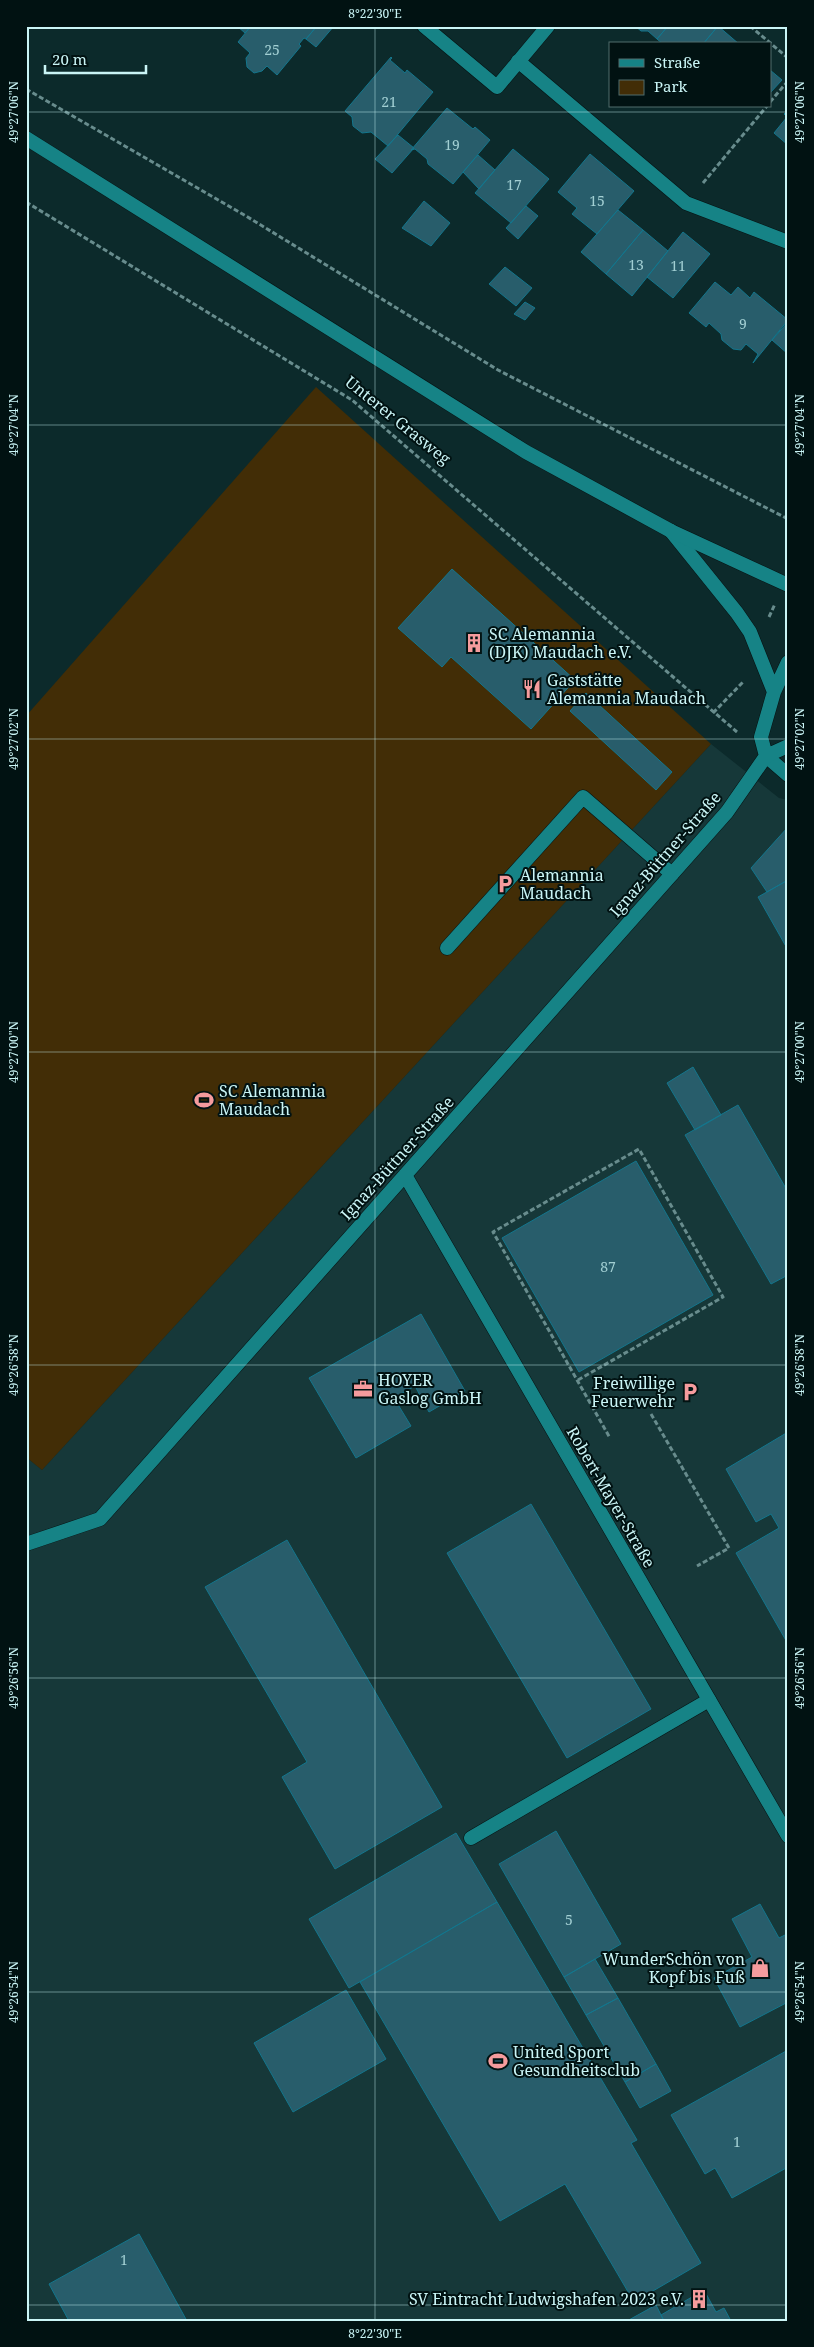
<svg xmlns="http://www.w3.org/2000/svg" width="814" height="2347" font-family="'Noto Serif',serif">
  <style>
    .built { fill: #163839 }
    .green { fill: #422d06 }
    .building { fill: #285d6b; stroke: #13768d }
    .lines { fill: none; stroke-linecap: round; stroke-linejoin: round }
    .service-casing { stroke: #051111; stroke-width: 15 }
    .minor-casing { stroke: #051111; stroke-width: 15 }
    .tertiary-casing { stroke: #051111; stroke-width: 15 }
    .path { stroke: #688c8d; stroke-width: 3; stroke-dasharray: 5 2.5; stroke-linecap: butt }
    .service { stroke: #168386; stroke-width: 14 }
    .minor { stroke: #168386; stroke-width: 14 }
    .tertiary { stroke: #168386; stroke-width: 14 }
    .ticks { fill: none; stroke: #caf5f6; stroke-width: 1; stroke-opacity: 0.45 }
    .labels { text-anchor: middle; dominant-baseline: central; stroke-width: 4; stroke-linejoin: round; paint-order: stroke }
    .number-label { font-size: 14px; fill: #a2cfd3 }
    .street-label { font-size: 16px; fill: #caf5f6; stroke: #011212 }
    .poi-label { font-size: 16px; fill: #caf5f6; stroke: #011212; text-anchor: start }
    .neatline { fill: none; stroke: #caf5f6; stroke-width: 2 }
    .ticks-label { font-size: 12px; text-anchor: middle; fill: #caf5f6 }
  </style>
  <rect width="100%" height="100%" fill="#0c2a2b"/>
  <path class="built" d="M711 744 779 798 788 800V2321H26V1457L42 1470Z"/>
  <path class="green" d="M316 387 711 744 42 1470 26 1457V716Z"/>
  <path class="building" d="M237 26H251L245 33Z
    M251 26H317L306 39 304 38 299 44 301 46 277 75 267 66 262 71 254 73 247 67 246 58 250 53 238 42Z
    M317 26H334L316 47 306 39Z
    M635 26H668L657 39 648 31H641Z
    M668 26H718L703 44H663L657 39Z
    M718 26 739 44H703Z
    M391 57 392 58 390 60 405 73 407 70 433 92 388 146 371 132 362 133 353 126 352 117 345 111Z
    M770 70 782 80 770 93Z
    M447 108 473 129 475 127 490 140 453 184 428 164 427 159 415 149 411 150Z
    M788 110V145L774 133 787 117 784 114Z
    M398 135 414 148 392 173 375 159Z
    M513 149 549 179 511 223 475 193Z
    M590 154 634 191 597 234 572 214 577 208 558 192Z
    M478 155 495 170 479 189 463 172Z
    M424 201 450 223 431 246 402 228Z
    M526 206 538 216 518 239 506 228Z
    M618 210 643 230 606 274 581 252Z
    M643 230 668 251 632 296 606 274Z
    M683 232 710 254 673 298 647 277Z
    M505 267 532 288 516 306 489 284Z
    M715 282 731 295 738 287 750 298 754 292 788 320 753 363 758 354 746 344 741 350 733 349 722 340 721 334 709 323 706 327 689 313Z
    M525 302 535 308 525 320 514 314Z
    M788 322V354L772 340Z
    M452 569 575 680 531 729 451 657 442 667 398 628Z
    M586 693 672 772 656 790 570 711Z
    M788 827V880L767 892 751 868Z
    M788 880V950L758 897Z
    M693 1067 721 1115 695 1130 667 1083Z
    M738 1105 788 1192V1275L771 1284 685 1135Z
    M636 1161 713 1295 579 1372 502 1238Z
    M421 1314 465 1391 429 1412 415 1386 394 1398 411 1426 356 1458 309 1378Z
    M788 1432V1644L736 1553 779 1528 771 1514 756 1522 726 1469Z
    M531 1504 651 1709 567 1758 447 1553Z
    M287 1540 442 1807 335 1869 282 1777 307 1762 205 1587Z
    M556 1831 621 1944 564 1977 499 1864Z
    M456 1833 497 1902 349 1988 309 1919Z
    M497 1902 637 2140 631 2143 701 2263 634 2302 565 2184 500 2221 360 1982Z
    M760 1904 779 1938 787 1934 788 1936V2002L740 2027 714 1978 752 1957 732 1919Z
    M595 1959 618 1998 586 2015 564 1977Z
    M346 1990 386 2059 293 2112 254 2043Z
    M618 1998 656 2064 625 2082 586 2015Z
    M788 2050V2167L732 2198 715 2168 705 2174 671 2115Z
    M656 2064 671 2091 640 2108 625 2082Z
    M139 2234 187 2321H69L49 2284Z
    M704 2290 716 2312 724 2308 731 2321H664L661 2315Z
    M656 2305 664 2321H627Z"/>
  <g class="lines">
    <g class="service-casing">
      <path id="service" d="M766 756 788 775
        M447 948 583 797 672 874
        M471 1838 709 1700"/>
    </g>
    <g class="minor-casing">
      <path id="minor" d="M424 26 497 87 548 26
        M518 61 686 203 788 242
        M671 531 737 613 750 632 774 692
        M766 756 761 737 774 692 788 662
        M405 1175 788 1836
        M26 1544 100 1519 727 812 766 756 788 746"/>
    </g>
    <g class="tertiary-casing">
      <path id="tertiary" d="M26 138 526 452 671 531 788 585"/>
    </g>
    <path class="path" d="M750 26 788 58
      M26 89 246 216 498 370 788 519
      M770 102 788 81
      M703 183 767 106
      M26 202 352 400 737 732
      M769 617 775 604
      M713 713 743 682
      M578 1380 723 1297 639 1149 493 1232 610 1438
      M651 1414 729 1548 697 1566"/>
    <use href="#service" class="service"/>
    <use href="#minor" class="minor"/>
    <use href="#tertiary" class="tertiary"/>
  </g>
  <path class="ticks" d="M375 26V2321M26 112H788M26 425H788M26 739H788M26 1052H788M26 1365H788M26 1678H788M26 1992H788M26 2305H788"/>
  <defs>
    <g id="building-bare" transform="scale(1.5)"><path d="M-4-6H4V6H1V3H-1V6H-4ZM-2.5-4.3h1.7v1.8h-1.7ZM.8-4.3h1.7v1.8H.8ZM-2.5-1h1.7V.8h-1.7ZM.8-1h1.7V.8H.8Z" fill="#f59b9d" stroke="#011212" stroke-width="2.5" paint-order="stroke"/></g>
    <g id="restaurant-bare" transform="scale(1.5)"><path d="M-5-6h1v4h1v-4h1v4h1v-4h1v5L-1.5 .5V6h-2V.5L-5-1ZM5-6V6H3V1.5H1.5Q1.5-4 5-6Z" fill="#f59b9d" stroke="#011212" stroke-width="2.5" paint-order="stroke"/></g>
    <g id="parking-bare" transform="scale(1.5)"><path d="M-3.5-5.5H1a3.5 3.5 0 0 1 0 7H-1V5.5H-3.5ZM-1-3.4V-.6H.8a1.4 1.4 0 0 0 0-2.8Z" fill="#f59b9d" stroke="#011212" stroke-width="2.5" paint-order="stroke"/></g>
    <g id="stadium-bare" transform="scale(1.5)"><path d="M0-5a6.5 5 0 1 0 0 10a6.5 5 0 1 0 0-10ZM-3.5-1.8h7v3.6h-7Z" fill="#f59b9d" stroke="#011212" stroke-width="2.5" paint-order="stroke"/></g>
    <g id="office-bare" transform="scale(1.5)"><path d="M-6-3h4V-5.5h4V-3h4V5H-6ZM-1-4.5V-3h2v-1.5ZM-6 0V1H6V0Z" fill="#f59b9d" stroke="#011212" stroke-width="2.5" paint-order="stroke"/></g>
    <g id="shop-bare" transform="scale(1.5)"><path d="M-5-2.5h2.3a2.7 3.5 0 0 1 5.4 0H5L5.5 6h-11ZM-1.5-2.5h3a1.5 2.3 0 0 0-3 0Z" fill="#f59b9d" stroke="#011212" stroke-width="2.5" paint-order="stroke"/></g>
  </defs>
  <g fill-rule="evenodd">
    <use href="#building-bare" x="474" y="643"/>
    <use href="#restaurant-bare" x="532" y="689"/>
    <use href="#parking-bare" x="505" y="884"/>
    <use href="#stadium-bare" x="204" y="1100"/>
    <use href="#office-bare" x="363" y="1389"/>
    <use href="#parking-bare" x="690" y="1392"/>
    <use href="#shop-bare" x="760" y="1968"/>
    <use href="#stadium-bare" x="498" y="2061"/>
    <use href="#building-bare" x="699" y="2299"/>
  </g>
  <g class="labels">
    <g class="number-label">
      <text x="272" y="49">25</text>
      <text x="389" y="101">21</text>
      <text x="452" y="144">19</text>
      <text x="514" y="184">17</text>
      <text x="597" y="200">15</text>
      <text x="636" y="264">13</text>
      <text x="678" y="265">11</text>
      <text x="743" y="323">9</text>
      <text x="608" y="1266">87</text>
      <text x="569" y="1919">5</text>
      <text x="737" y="2141">1</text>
      <text x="124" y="2259">1</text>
    </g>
    <g class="street-label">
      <text transform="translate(398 420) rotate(39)">Unterer Grasweg</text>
      <text transform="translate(665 854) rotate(-49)">Ignaz-Büttner-Straße</text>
      <text transform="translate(397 1158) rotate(-48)">Ignaz-Büttner-Straße</text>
      <text transform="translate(611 1497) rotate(60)">Robert-Mayer-Straße</text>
    </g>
    <g class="poi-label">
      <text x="489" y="634">SC Alemannia<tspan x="489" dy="18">(DJK) Maudach e.V.</tspan></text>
      <text x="547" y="680">Gaststätte<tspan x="547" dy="18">Alemannia Maudach</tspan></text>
      <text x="520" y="875">Alemannia<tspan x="520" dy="18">Maudach</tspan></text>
      <text x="219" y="1091">SC Alemannia<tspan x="219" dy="18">Maudach</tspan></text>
      <text x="378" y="1380">HOYER<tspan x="378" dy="18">Gaslog GmbH</tspan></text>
      <text x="675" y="1383" text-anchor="end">Freiwillige<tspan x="675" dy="18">Feuerwehr</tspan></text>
      <text x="745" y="1959" text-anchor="end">WunderSchön von<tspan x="745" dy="18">Kopf bis Fuß</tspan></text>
      <text x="513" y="2052">United Sport<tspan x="513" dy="18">Gesundheitsclub</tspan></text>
      <text x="684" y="2299" text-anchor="end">SV Eintracht Ludwigshafen 2023 e.V.</text>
    </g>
  </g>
  <rect width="814" height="2347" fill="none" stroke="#011212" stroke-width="55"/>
  <rect x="609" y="42" width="162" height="65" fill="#011212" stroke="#516d6d"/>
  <rect x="619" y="59" width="25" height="8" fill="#168386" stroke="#516d6d"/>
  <text x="654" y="68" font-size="15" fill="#caf5f6">Straße</text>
  <rect x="619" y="80" width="25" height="15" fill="#422d06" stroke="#516d6d"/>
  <text x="654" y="92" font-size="15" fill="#caf5f6">Park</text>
  <path d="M45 65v8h101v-8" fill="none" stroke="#caf5f6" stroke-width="2.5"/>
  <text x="52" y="65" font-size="15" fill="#caf5f6" stroke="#011212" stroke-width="4" paint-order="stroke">20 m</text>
  <rect x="28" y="28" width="758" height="2292" class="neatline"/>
  <g class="ticks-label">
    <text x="375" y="18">8°22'30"E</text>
    <text transform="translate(14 112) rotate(-90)" y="4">49°27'06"N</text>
    <text transform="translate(800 112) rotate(-90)" y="4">49°27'06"N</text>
    <text transform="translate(14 425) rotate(-90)" y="4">49°27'04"N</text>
    <text transform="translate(800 425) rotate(-90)" y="4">49°27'04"N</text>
    <text transform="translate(14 739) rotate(-90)" y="4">49°27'02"N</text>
    <text transform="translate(800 739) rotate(-90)" y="4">49°27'02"N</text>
    <text transform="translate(14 1052) rotate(-90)" y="4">49°27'00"N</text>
    <text transform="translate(800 1052) rotate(-90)" y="4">49°27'00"N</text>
    <text transform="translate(14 1365) rotate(-90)" y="4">49°26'58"N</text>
    <text transform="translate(800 1365) rotate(-90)" y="4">49°26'58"N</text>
    <text transform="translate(14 1678) rotate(-90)" y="4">49°26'56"N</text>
    <text transform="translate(800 1678) rotate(-90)" y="4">49°26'56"N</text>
    <text transform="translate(14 1992) rotate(-90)" y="4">49°26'54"N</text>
    <text transform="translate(800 1992) rotate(-90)" y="4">49°26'54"N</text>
    <text x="375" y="2338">8°22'30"E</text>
  </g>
</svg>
